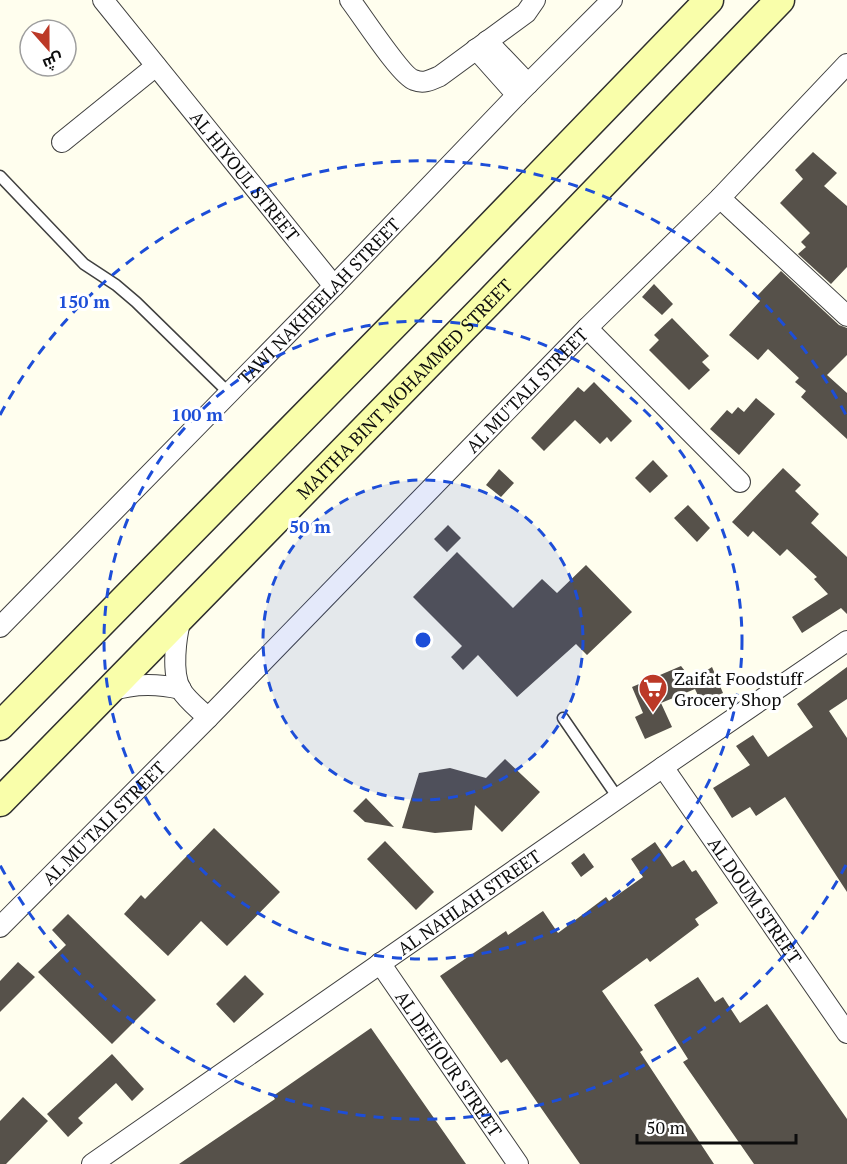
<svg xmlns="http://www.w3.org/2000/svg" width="847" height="1164" font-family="'PT Serif',Cairo,serif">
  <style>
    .building { fill: #56514a }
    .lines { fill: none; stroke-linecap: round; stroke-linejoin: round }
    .lane-casing { stroke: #404040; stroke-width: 13 }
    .street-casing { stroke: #404040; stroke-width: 22 }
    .secondary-casing { stroke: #2f2f2f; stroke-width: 31 }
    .lane { stroke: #fff; stroke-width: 10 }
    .street { stroke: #fff; stroke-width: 20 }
    .secondary { stroke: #f9feaa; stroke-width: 28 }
    .ring { fill: none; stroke: #1d4ed8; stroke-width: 3; stroke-dasharray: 10 8 }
    .labels { text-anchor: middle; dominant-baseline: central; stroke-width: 6; stroke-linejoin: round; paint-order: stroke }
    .street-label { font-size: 18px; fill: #0d0d0d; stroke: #fff }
    .poi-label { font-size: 18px; fill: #0d0d0d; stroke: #fff; text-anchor: start }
    .centre { fill: #1d4ed8; stroke: #fff; stroke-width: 3 }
    .ring-label { font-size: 18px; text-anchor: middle; font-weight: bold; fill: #1d4ed8; stroke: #fff; stroke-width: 6; stroke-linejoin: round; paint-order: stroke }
  </style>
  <rect width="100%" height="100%" fill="#fffeee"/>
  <path class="building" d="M813 152 837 173 824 186 847 206V267L831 284 798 254 806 247 801 242 810 233 780 203 803 179 795 170Z
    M781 271 839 325 847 328V355L827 375 847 393V439L801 397 806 391 795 382 799 378 768 349 758 360 729 335 760 301 756 297Z
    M654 284 673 304 662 315 642 297Z
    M672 318 709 356 702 362 710 370 689 390 649 350 659 340 654 335Z
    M594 382 632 421 611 442 607 437 600 444 575 420 544 451 531 438 578 387 584 392Z
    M756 398 775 414 739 455 710 429 727 410 732 414 738 407 744 412Z
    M653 460 668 476 650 493 635 478Z
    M783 468 801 485 795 491 819 514 811 523 847 557V614L841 608 802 633 792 617 828 594 814 579 817 577 787 549 780 556 753 531 748 537 732 522Z
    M499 469 514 483 501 497 486 485Z
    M688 505 710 528 697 542 674 518Z
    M448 525 461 538 447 552 434 539Z
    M457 552 513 608 542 579 557 593 586 565 632 612 587 655 576 644 517 697 478 655 463 670 451 657 462 646 413 597Z
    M681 666 692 680 712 667 723 693 701 702 695 689 661 703 672 727 645 739 635 717 643 713 632 687Z
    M847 667V699L829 711 847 738V892L785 797 756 816 750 807 732 818 713 788 750 765 736 746 753 735 768 757 813 727 797 704Z
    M505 759 540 792 502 832 475 805 472 830 435 833 402 828 419 773 450 768 486 778Z
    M366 798 394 827 365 822 353 811Z
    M214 828 280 892 227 946 201 921 168 956 124 914 141 895 145 899Z
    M385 841 434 892 416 910 367 859Z
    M655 842 672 867 684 860 692 872 696 870 718 903 695 919 699 925 650 962 647 958 602 991 643 1050 640 1052 714 1164H580L507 1059 501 1063 440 976 506 931 508 935 543 911 558 933 606 897 609 901 643 877 631 859Z
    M584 853 594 867 581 877 571 863Z
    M68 914 156 1000 112 1044 38 972 66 945 52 930Z
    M18 962 35 977 0 1012V981Z
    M245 975 264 994 234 1023 216 1004Z
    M698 977 715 1002 723 997 740 1023 767 1004 847 1119V1164H754L683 1062 688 1059 654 1005Z
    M371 1028 466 1164H179L275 1099 273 1096Z
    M112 1054 144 1089 132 1101 116 1083 78 1118 83 1123 68 1137 47 1114Z
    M23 1097 48 1121 6 1164H0V1121Z"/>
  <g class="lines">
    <g class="lane-casing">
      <path id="lane" d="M0 176 84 264 116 285 136 302 229 393
        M563 718 618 798"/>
    </g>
    <g class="street-casing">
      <g id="street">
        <path id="s1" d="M103 0 334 286"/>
        <path d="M350 0C361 14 401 76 414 80 424 84 431 80 440 76L526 13 535 0"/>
        <path d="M487 41 528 84"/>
        <path d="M476 49 517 95"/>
        <path d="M62 142 156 66"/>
        <path d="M720 198 847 316"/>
        <path d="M587 328 740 482"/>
        <path d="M181 618C176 637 171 673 181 690 187 700 199 709 208 718"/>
        <path id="s2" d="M0 627 334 286 517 95 612 0"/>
        <path d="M110 691C134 683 156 683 181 689"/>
        <path id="s3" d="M663 767 847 1033"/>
        <path id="s4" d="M0 927 208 718 587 328 720 198 847 64"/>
        <path id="s5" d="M380 963 518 1164"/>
        <path id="s6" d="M92 1164 663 767 847 641"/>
      </g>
    </g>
    <g class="secondary-casing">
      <g id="secondary">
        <path d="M0 726 448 270 709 0"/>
        <path id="s7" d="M0 802 488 303 780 0"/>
      </g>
    </g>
    <use href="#lane" class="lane"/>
    <use href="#street" class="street"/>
    <use href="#secondary" class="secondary"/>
  </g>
  <circle cx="423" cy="640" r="160" fill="#1d4ed8" fill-opacity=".12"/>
  <g class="ring">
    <circle cx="423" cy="640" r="160"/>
    <circle cx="423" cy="640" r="319"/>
    <path d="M846 865A479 479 0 0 1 0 865M0 415A479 479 0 0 1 846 415"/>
  </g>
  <defs>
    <g id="supermarket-pin" transform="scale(1.5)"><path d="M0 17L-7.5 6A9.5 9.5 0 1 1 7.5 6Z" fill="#bc3927" stroke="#fff"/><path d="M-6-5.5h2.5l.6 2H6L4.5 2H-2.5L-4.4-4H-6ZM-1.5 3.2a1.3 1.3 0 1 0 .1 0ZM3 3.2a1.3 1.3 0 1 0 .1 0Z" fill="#fff"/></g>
  </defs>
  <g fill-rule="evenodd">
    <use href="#supermarket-pin" x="653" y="688"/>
  </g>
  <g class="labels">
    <g class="street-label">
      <text stroke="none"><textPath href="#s1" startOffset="226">AL HIYOUL STREET</textPath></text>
      <text stroke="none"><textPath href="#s2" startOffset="456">TAWI NAKHEELAH STREET</textPath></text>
      <text stroke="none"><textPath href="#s7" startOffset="578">MAITHA BINT MOHAMMED STREET</textPath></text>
      <text stroke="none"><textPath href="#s4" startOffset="752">AL MU'TALI STREET</textPath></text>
      <text stroke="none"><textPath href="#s4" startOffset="147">AL MU'TALI STREET</textPath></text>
      <text stroke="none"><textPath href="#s3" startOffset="162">AL DOUM STREET</textPath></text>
      <text stroke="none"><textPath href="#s6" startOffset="459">AL NAHLAH STREET</textPath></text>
      <text stroke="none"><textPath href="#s5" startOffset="122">AL DEEJOUR STREET</textPath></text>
    </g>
    <g class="poi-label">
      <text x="674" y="678">Zaifat Foodstuff<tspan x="674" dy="21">Grocery Shop</tspan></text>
    </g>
  </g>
  <circle cx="423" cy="640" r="9" class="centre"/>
  <g class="ring-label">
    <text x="84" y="308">150 m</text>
    <text x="197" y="421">100 m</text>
    <text x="310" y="533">50 m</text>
  </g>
  <g transform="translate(48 48) rotate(159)"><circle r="28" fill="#ffffff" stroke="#9e9e9e" stroke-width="1.5"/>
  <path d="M0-4.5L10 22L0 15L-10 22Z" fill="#bc3927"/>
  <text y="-9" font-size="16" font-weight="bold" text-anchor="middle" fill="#0d0d0d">ش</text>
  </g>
  <path d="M637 1134v9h159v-9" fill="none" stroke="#0d0d0d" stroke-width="3"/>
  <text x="646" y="1134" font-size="18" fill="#0d0d0d" stroke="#ffffff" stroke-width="4.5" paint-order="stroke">50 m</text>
</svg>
